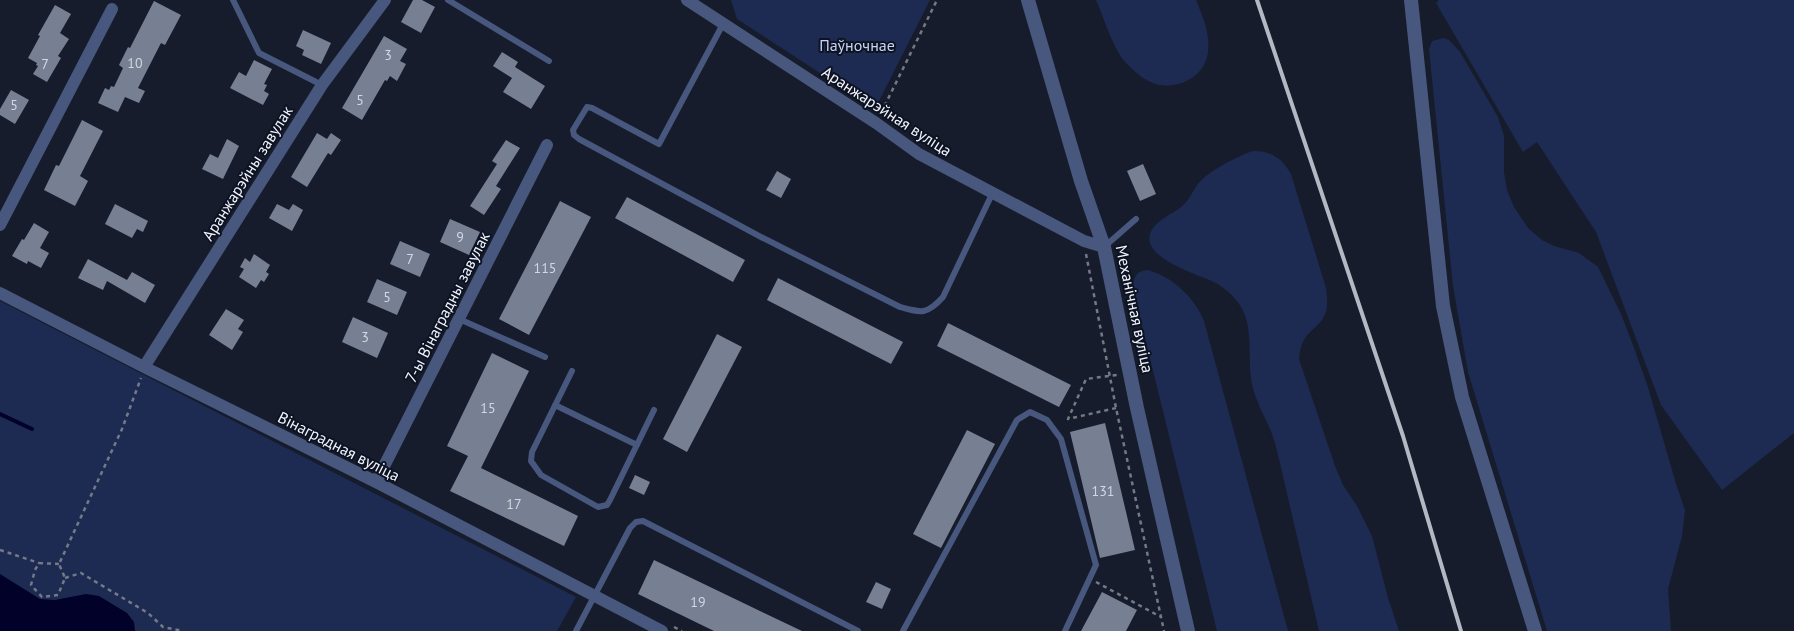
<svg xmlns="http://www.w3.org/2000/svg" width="1794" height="631" font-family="'PT Sans',sans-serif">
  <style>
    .green { fill: #1d2b53 }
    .water { fill: #01012a }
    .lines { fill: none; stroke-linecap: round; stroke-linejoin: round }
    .stream { stroke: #01012a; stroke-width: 4 }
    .building { fill: #777f93 }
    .path { stroke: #747986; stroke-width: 2.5; stroke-dasharray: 4 4; stroke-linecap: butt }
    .service { stroke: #48577d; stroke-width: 6 }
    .minor { stroke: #48577d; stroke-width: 12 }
    .tertiary { stroke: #48577d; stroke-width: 14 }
    .rail { stroke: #b4b8c3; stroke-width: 4 }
    .labels { text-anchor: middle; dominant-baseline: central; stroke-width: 4; stroke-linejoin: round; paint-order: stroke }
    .number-label { font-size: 14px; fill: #d2d8e3 }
    .park-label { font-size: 16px; fill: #c7d4f4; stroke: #0d1322 }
    .street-label { font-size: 16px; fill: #f1f5fe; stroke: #0d1322 }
  </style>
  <rect width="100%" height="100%" fill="#161c2c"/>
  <path class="green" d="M731 0H930L877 105H869L737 19Z
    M1096 0H1196C1203 17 1210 33 1208 52 1205 75 1183 88 1160 85 1148 83 1137 74 1128 65 1114 52 1104 18 1096 0Z
    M1439 0H1794V433L1722 490 1661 405 1596 232 1537 142 1523 152 1436 3Z
    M1444 38 1449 40 1460 52 1498 117 1504 136V172L1507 190 1514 207 1528 228 1542 240 1554 246 1579 253 1598 267 1621 314 1634 348 1647 384 1677 487 1685 510 1682 536 1668 589 1671 631H1547L1468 372 1453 286 1429 49 1432 41Z
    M1253 151C1272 151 1282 158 1291 174L1326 288C1327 296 1328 304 1326 312 1318 333 1302 327 1299 359L1335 466 1343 485 1357 506 1372 536 1388 598 1399 631H1319L1279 459C1277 451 1275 442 1272 434 1266 419 1257 404 1253 388 1246 361 1255 331 1241 307 1235 297 1226 289 1216 283 1201 275 1133 257 1153 228 1160 219 1171 214 1180 208 1189 201 1192 192 1198 184 1208 171 1238 156 1253 151Z
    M1147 270C1172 276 1195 298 1204 321L1288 631H1217L1133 289C1133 278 1136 271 1147 270Z
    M0 301 576 597 557 631H0Z"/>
  <path class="water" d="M0 574 40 599 55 600 86 594 99 596 127 613 134 622 135 631H0Z"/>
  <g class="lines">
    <path class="stream" d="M0 414 32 429"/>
  </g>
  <path class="building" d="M413 0H422L435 7 421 33 401 22Z
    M154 1 181 15 165 45 161 43 138 88 145 91 139 103 125 97 118 112 98 103 105 88 109 90 111 86 114 87 123 68 119 65 128 47 130 48Z
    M55 5 71 14 60 33 69 39 58 56 61 58 47 82 33 74 38 66 36 65 37 63 28 58 40 36 38 35Z
    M303 30 331 43 321 64 302 55 304 50 296 46Z
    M384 36 407 49 400 61 406 64 397 81 390 76 387 81 385 80 362 120 342 108Z
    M502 52 518 62 515 67 545 86 531 109 503 92 512 78 493 66Z
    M254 60 272 69 264 84 267 85 264 91 269 94 263 105 230 88 239 72 246 76Z
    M11 90 29 100 15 124 0 115V109Z
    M82 120 103 131 80 176 88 181 75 206 44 190 56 165 59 166Z
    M317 133 327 139 331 133 341 140 331 155 328 153 307 187 291 177Z
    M227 139 239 146 223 179 202 169 210 154 218 158Z
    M506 140 520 148 496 186 501 189 484 215 470 206 497 164 492 161Z
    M1143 164 1156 194 1140 201 1127 171Z
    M777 171 791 179 781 198 766 190Z
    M627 197 745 260 733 282 615 218Z
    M560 201 591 217 529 335 499 319Z
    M115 204 148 221 143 232 137 229 132 238 105 224Z
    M277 204 289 210 293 204 303 210 292 231 269 218Z
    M450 219 480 232 469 255 440 242Z
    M34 223 49 232 40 248 49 253 41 268 28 261 27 264 12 256 22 239 24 240Z
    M400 241 430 254 420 277 390 264Z
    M254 254 270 265 266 272 269 274 264 282 261 280 256 288 239 277 244 269 240 267 245 258 250 262Z
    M88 259 127 280 132 272 155 285 145 303 107 281 103 290 78 278Z
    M778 278 903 342 891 364 767 300Z
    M377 279 407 292 397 315 367 302Z
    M226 309 244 320 238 329 243 332 232 350 209 335Z
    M353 317 388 333 377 358 342 342Z
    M948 323 1071 385 1059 407 937 346Z
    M717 334 742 347 687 452 663 439Z
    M492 353 529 371 481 468 578 516 564 546 450 491 468 456 447 446Z
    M1105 423 1135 550 1100 558 1070 432Z
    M967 430 995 444 941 548 913 534Z
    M635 475 650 482 644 495 629 488Z
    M654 560 760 611 802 631H714L638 594Z
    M876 582 891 589 882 609 866 602Z
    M1102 592 1137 610 1126 631H1081Z"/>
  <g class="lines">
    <path class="path" d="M881 113 937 0
      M1086 254 1116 408 1164 631
      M1116 408 1068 419 1086 379 1117 375
      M0 550 39 563
      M59 564 39 563 35 570 31 585 42 597 58 595 65 578 59 564 122 429 141 378
      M65 578 81 573 148 613 163 627 183 631
      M1096 582 1161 617
      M674 627 682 631"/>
    <path class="service" d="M233 0 259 53 322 85
      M448 0 549 61
      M723 24 659 144 592 108 587 107 573 130 574 135 579 139 763 238 900 307C921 313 927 315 943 297L993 192
      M1104 247 1136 219
      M459 319 545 357
      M572 371 532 452 531 461 541 475 598 507 607 505 610 500 654 410
      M555 405 637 445
      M576 631 630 528 636 522 643 521 858 631
      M903 631 1017 420 1030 412 1047 420 1061 439 1096 565 1065 631"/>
    <path class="minor" d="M687 0 876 123 919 154 1084 241 1104 247
      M0 225 112 9
      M0 293 144 367 376 482 662 631
      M144 367 322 85 385 0
      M376 482 547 145"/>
    <path class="tertiary" d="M1028 0 1081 181 1104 247 1137 408 1188 631
      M1411 0 1443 306 1462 397 1535 631"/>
    <path class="rail" d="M1257 0 1403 436 1461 631"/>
  </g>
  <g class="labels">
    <g class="number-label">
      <text x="388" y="55">3</text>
      <text x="135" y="63">10</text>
      <text x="45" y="64">7</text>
      <text x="360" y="100">5</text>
      <text x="14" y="105">5</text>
      <text x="460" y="237">9</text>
      <text x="410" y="259">7</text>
      <text x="545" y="268">115</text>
      <text x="387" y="297">5</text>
      <text x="365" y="337">3</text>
      <text x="488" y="408">15</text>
      <text x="1103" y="491">131</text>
      <text x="514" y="504">17</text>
      <text x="698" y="602">19</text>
    </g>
    <g class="park-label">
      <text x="857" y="45">Паўночнае</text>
    </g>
    <g class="street-label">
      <text transform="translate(887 111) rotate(33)">Аранжарэйная вуліца</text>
      <text transform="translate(247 173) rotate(-58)">Аранжарэйны завулак</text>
      <text transform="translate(447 307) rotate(-63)">7-ы Вінаградны завулак</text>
      <text transform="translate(1135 309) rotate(78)">Механічная вуліца</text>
      <text transform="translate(339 446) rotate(27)">Вінаградная вуліца</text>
    </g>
  </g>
</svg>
